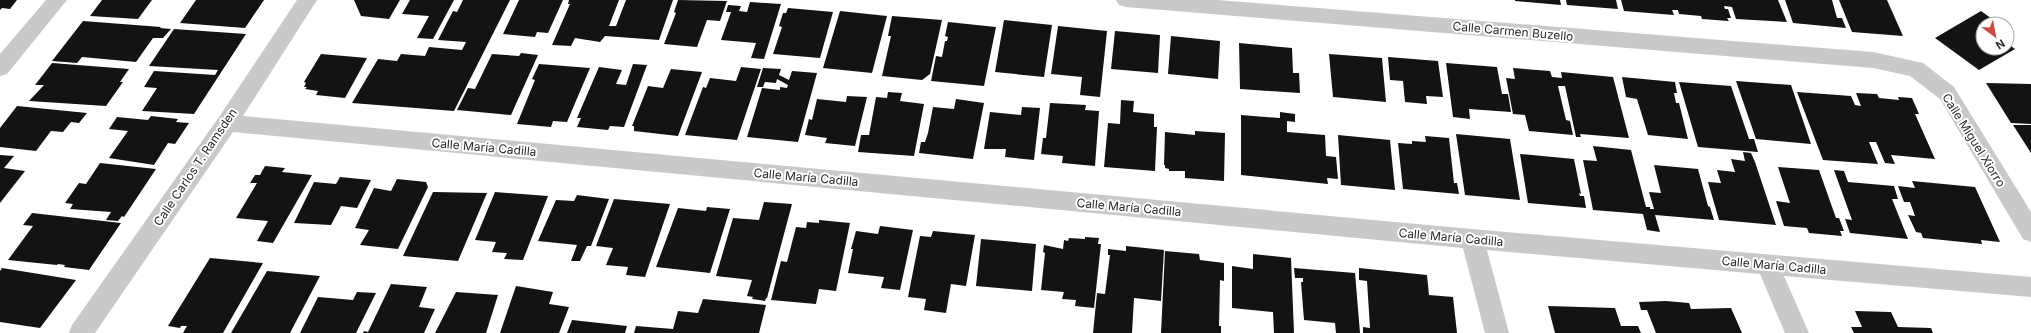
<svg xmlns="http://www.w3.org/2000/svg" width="2031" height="333" font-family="Inter,sans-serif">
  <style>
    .building { fill: #131313 }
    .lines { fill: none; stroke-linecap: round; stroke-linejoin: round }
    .minor { fill: #c9c9c9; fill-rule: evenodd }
    .labels { text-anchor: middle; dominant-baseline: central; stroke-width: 4; stroke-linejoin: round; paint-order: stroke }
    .street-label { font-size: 12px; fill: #2c2c2c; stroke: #fff }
  </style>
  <rect width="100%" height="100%" fill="#fff"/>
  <path class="building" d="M0 0H17L10 9 2 8 0 10Z
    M102 0H152L138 19 90 16Z
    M196 0H264L245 28 180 23Z
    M354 0H400L389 19 361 16Z
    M410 0H454L433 39 417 38 429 16 402 14Z
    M463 0H510L454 111 352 103 378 59 397 61 401 54 425 56 429 47 462 50 466 42 438 40 453 11 457 12Z
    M519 0H563L548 33 537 32 535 37 503 34Z
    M569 0H619L609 26H616L626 0H673L659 40 605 36 600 42 575 38 571 46 552 45 570 4H568Z
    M678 0 727 1 720 21 707 20 697 47 664 44 676 13 674 12Z
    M1515 0H1560L1561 5 1515 1Z
    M1566 0H1616L1618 9 1567 5Z
    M1621 0H1778L1787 22 1736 19 1732 7 1724 6 1725 9H1728L1731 18H1727L1729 21 1702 19 1701 16 1679 14 1678 10H1672L1674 15 1624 11Z
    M1785 0H1832L1837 18H1842L1846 28 1793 23Z
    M1839 0H1887L1903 36 1852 32Z
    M750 2 781 4 764 59 751 58 756 43 721 40 731 12H726L728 5 741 6 739 11 747 12Z
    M788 8 833 12 820 58 773 54 782 27 779 26 783 13H786Z
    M840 11 887 16 872 73 823 68Z
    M1981 11 1999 24H1983V48H2007V43L2015 49 1979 70 1935 38Z
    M892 16 942 20 930 74 922 80 882 76 891 36H888Z
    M1004 20 1052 25 1044 77 995 72Z
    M83 21 161 27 160 28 171 29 163 38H153L136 62 82 57 77 63 52 61Z
    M948 22 996 27 984 86 931 81 936 56 942 57 945 41H947L948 37 945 36Z
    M1058 26 1107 31 1100 97 1080 95 1082 77 1051 74Z
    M174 29 246 34 194 114 142 111 157 88 144 87 154 71 215 75 218 70 149 66Z
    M1115 31 1160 35 1158 73 1111 69Z
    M1171 36 1220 41 1218 79 1168 74Z
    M1239 43 1292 48 1293 73H1299L1300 93 1240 89Z
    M521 53 538 55 511 115 457 110 468 88 475 89 492 54 519 56Z
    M321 54 367 58 345 98 316 95 318 91 305 89 307 87H304L306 83 304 82Z
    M1329 54 1382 58 1386 102 1333 97Z
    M1388 57 1438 61 1443 97 1426 96 1427 104 1405 102 1403 81 1390 80Z
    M52 63 129 69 120 82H123L106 106 29 101 44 85H35Z
    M1446 63 1497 67 1502 94H1508L1511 112 1469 109 1470 119 1453 117Z
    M539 64 590 68 567 122 553 121 551 127 517 124 535 80 532 79Z
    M633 64 647 65 624 127 610 126 608 130 577 127 581 118H577L599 67 622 70 616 84 626 85Z
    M741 67 761 69 737 140 685 135 703 87 706 88 710 78 736 81Z
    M763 68 781 69 779 75 789 80 792 71 817 73 798 142 747 137 762 88 780 90V87L787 88 788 85 777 79 776 83 765 82 763 87H757Z
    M1513 68 1550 71 1552 77 1562 78 1561 72 1613 77 1629 138 1580 134 1581 137H1576L1565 86H1558L1566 120 1570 121 1573 135 1529 131 1525 115 1513 114 1506 78 1515 79Z
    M671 69 702 72 678 136 634 131V126H632L648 86 663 88Z
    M1622 77 1675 82 1677 93H1674L1676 103H1679L1688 139 1648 135 1637 99 1626 97Z
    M1736 81 1791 85 1811 144 1756 139Z
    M1679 82 1731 86 1749 139H1754L1758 152 1698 147Z
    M1986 83 2031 84V124L2011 123Z
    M888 92 902 93 900 101 924 104 914 156 858 152 861 135H869L876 97 887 98Z
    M1797 92 1851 96 1855 105 1861 106 1856 93 1877 94 1879 98 1899 100 1898 97 1912 98 1919 114H1915L1935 159 1891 155 1895 164 1885 163 1876 142H1869L1878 164 1823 160Z
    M847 96 867 97 855 146 825 143 827 138 805 135 809 119 812 120 817 99 846 102Z
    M956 99 984 103 973 159 919 153 921 142H925L928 133 933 107 954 109Z
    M1121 100 1134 101 1133 112 1154 114V127H1157L1155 171 1104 167 1108 123 1120 124Z
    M1050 103 1086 105 1085 110 1099 111 1095 166 1062 163 1063 156 1041 154 1043 138H1046Z
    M17 106 87 113 79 123 71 122 63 132 51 131 36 151 0 147V128Z
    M1022 107 1040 108 1034 160 1005 157 1006 149H984L990 112 1021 115Z
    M1280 112 1295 114V122L1287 121V132L1325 135 1326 156 1336 157 1338 179 1327 178 1328 184 1241 175V115L1280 118Z
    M151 116 178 119 176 122 189 123 175 144 168 143 154 165 109 158 128 131 109 129 117 117 148 120Z
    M2013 125H2031V153Z
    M1195 131 1225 133 1224 181 1185 178V171H1169V169L1165 168V165H1164L1165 132 1195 135Z
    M1456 134 1510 139 1520 200 1465 195Z
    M1338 135 1390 140 1395 190 1341 185Z
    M1425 136 1449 138 1454 183H1457L1459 194 1403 189 1398 143 1412 144V141L1426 142Z
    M1593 146 1631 150 1646 207H1650V209H1654L1649 192 1661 193 1654 165 1698 169 1708 206 1706 205 1710 207 1714 220 1655 215 1660 232 1647 230 1643 214 1593 210 1583 160 1597 161Z
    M1743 152 1751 153 1755 162 1776 225 1719 220 1708 182 1721 183 1717 170 1735 172 1731 159 1745 161Z
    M1520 154 1574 159 1581 194 1579 193 1580 196H1584L1586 208 1528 203Z
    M0 155 14 156 4 168 25 171 0 203Z
    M100 163 156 169 124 217 122 216 118 221 106 220 111 212 70 209 73 204 65 203 79 183 86 184Z
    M265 166 285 168 282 172 312 175 273 243 257 241 268 221 236 218 257 183H250L255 175H260Z
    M1778 167 1819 170 1836 218H1839L1844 231H1840L1842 236 1809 233 1807 228 1784 226 1776 201 1790 203Z
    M1834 170 1844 171 1848 182 1894 186 1898 199H1892L1908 239 1850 233 1845 219 1852 220Z
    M340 177 371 180 357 208 341 206 331 225 294 223 314 182 336 184Z
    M397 179 426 182 428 187 398 249 360 245 369 230 355 228 374 188 391 191Z
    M1912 181 1975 187 2000 242 1981 240 1982 244 1923 238 1921 233 1916 232 1908 215 1915 216 1910 202H1904L1898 186 1915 188Z
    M433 192 487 193 458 261 403 256Z
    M495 192 548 196 523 260 504 259 507 253 492 252 496 242 475 240Z
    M577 195 609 199 591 246H587L580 261H571L577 245 538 241 556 200 574 201Z
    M614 199 670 204 645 277 626 275 628 267 606 265 613 248 596 246Z
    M764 202 792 204 767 298H766L765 301 752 299 753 297 747 296 752 280 716 276 733 218 759 220Z
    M707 207 730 209 710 273 656 267 678 208 706 211Z
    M32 213 121 223 89 270 64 267 65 265 58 264 57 265 8 260 33 226 23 225Z
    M819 220 850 223 836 291 819 289 816 304 771 300 781 261 787 262 796 227 806 228 807 222 819 223Z
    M880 226 913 230 900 290 881 288 884 277 848 273 853 249H851L856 231 878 234Z
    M933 231 975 235 966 286 951 284 946 313 924 310 926 299 908 297 920 236 931 237Z
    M1085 237 1099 238 1098 244H1101L1094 308 1075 306 1076 300 1062 299 1064 292 1041 290 1045 253 1043 252 1044 245 1063 249 1064 240 1068 241 1069 238 1085 239Z
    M981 239 1036 244 1032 291 976 286Z
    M1126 246 1164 250 1161 301 1134 298 1132 333H1093L1097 293 1105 294 1110 255H1108V249L1126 251Z
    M1165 251 1199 254 1200 260 1224 263V281L1220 280 1219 326H1221V333H1161Z
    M1253 254 1291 258 1294 333H1274L1273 312 1232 308V266L1253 269Z
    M210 258 263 263 223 333H183L187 326H181L180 328 168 326Z
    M2 268 76 280 40 328 0 322V271Z
    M1294 268 1355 273 1360 333H1336L1335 323 1304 320 1301 282H1303V278H1295Z
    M1359 268 1427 275 1429 295 1453 297 1457 333H1363V327L1370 328 1367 281 1359 280Z
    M267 271 320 276 290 333H231Z
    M391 284 427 287 419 307 435 309 424 333H363L364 331 368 332Z
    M516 286 553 292 549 304 569 307 559 333H500Z
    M357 292 376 293 356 333H300L318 297 353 300Z
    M456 292 498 295 486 333H435Z
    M703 299 766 305 759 333H634L636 326 673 329 678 311 698 313Z
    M1666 301 1689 303 1691 309 1731 308 1742 333H1656L1647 310H1641L1639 302Z
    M1548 306 1615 308 1621 326H1638L1641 333H1555Z
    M1855 311 1891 312 1898 327 1931 328 1933 333H1854L1851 327H1862Z
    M572 320 627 326 625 333H567Z"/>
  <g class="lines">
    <path class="minor" d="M46 0H67L7 74 0 76V54Z
      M297 0H317L243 116 1472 229 2031 277V297L1784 276 1809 333H1785L1760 274 1487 250 1509 333H1485L1463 248 233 132 95 333H69L72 325 219 117Z
      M1116 0H1217L1873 52 1923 63 1954 87 2031 212V242L2023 239 1940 99 1910 76 1873 68 1126 7 1119 5Z"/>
  </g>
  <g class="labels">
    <g class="street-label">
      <text transform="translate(1513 31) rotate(5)">Calle Carmen Buzello</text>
      <text transform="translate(1974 140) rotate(58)">Calle Miguel Xiorro</text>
      <text transform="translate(484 147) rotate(5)">Calle María Cadilla</text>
      <text transform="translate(195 167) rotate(-56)">Calle Carlos T. Ramsden</text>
      <text transform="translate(806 177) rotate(5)">Calle María Cadilla</text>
      <text transform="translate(1129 207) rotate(5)">Calle María Cadilla</text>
      <text transform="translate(1451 237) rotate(5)">Calle María Cadilla</text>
      <text transform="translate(1774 265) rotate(5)">Calle María Cadilla</text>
    </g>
  </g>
  <g transform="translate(1995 36) rotate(148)"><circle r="19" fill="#ffffff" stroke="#ababab"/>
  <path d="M0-3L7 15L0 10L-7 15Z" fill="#d14941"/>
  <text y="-6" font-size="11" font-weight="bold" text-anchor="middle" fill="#2c2c2c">N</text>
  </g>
</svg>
